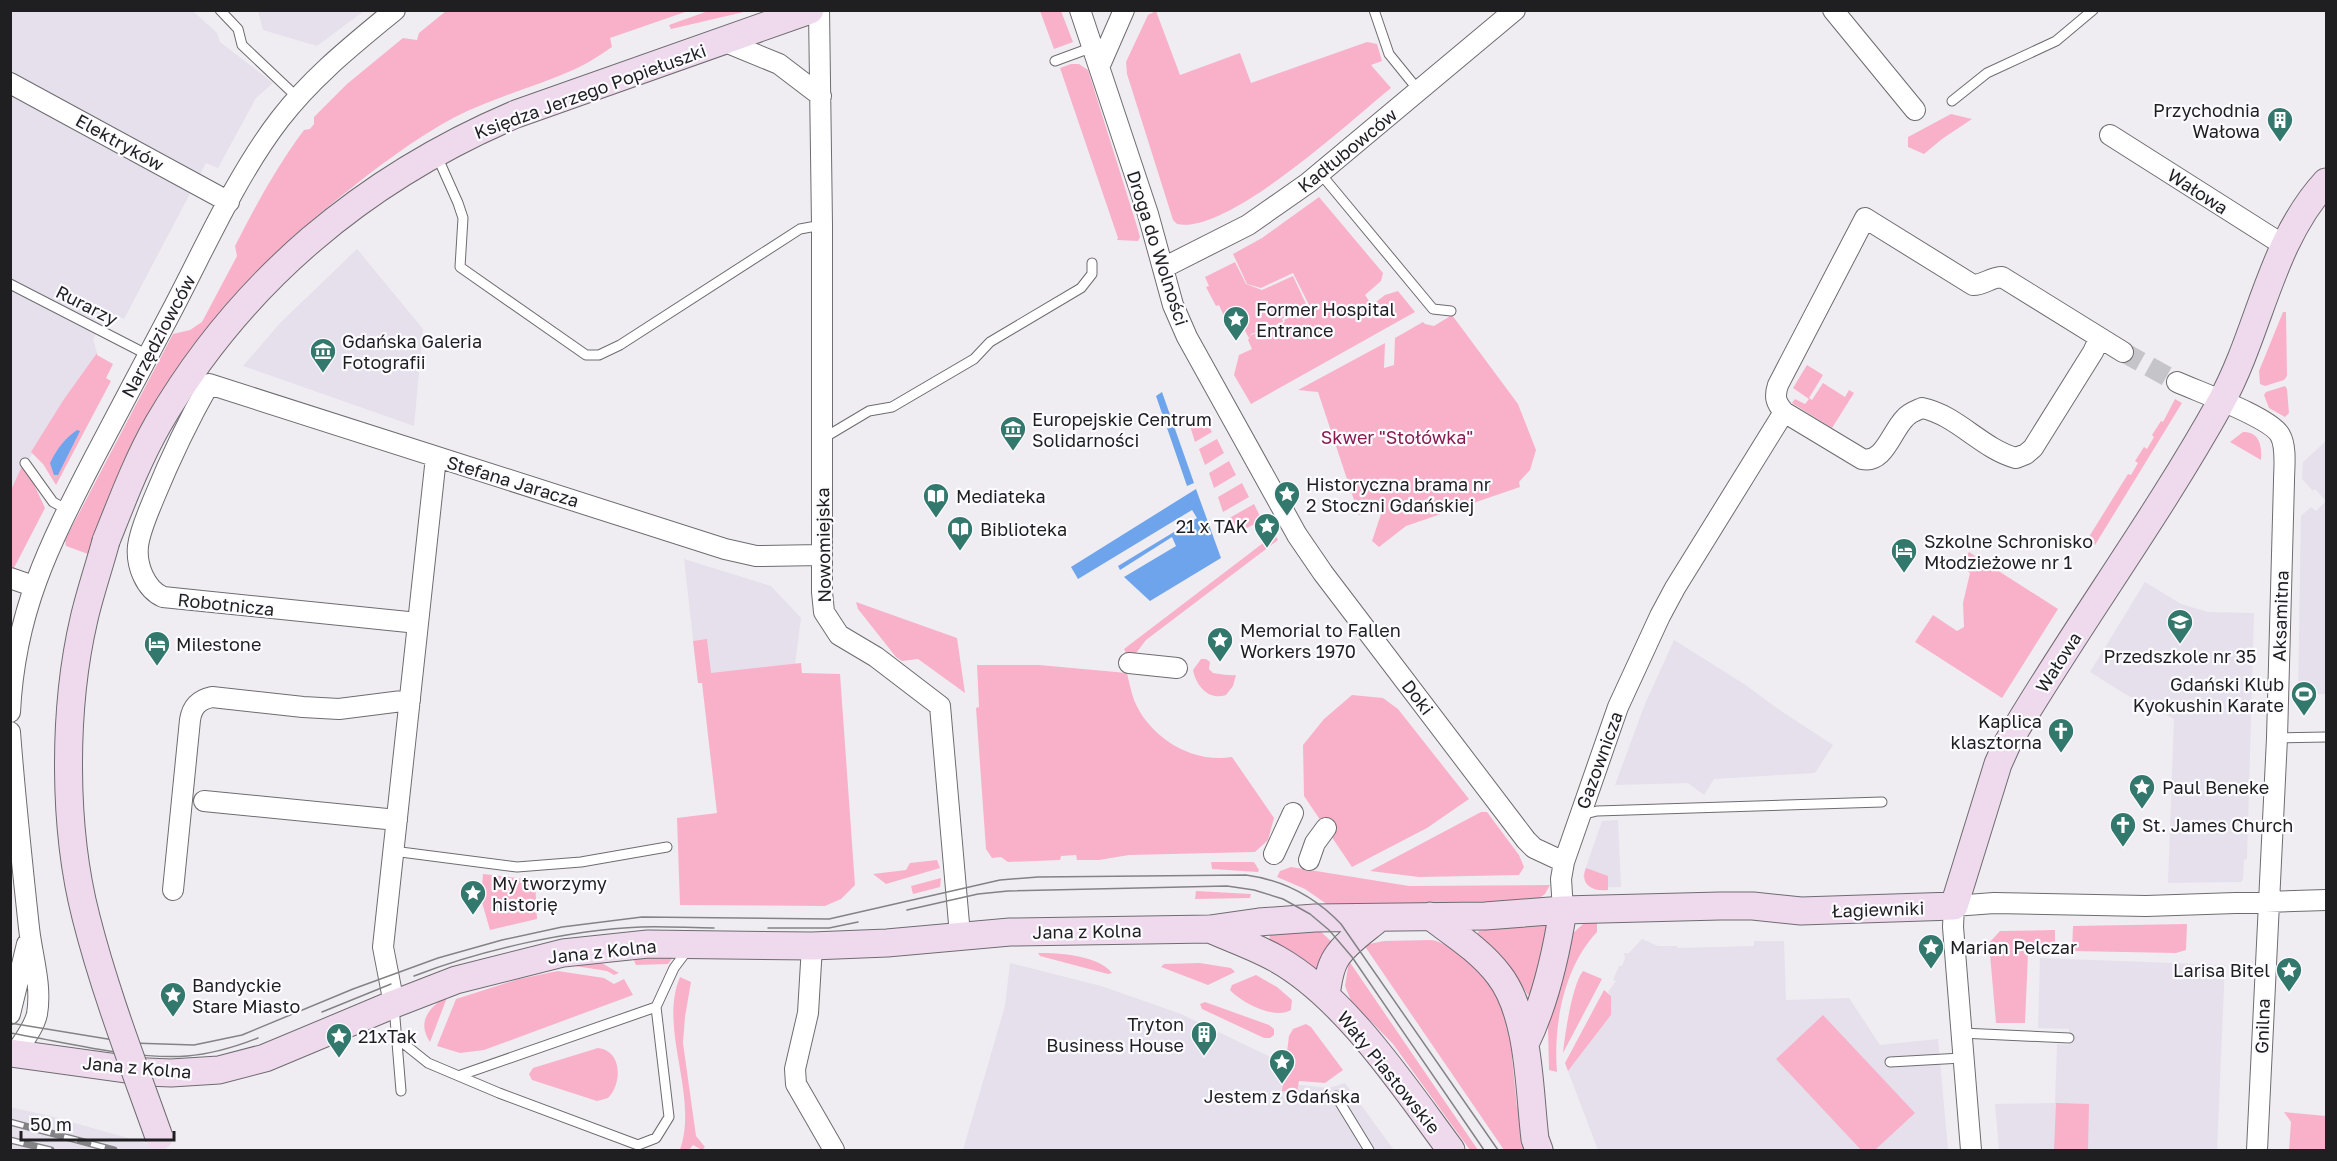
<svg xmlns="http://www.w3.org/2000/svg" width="2337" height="1161" font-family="'Golos Text',sans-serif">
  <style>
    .built { fill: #e5e0ec }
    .green { fill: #f9b1ca }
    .water { fill: #6ea4ec }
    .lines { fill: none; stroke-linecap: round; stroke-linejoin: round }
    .street-tunnel { stroke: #c5c4c8; stroke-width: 20; stroke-dasharray: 20 10; stroke-linecap: butt }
    .lane-casing { stroke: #6e6c70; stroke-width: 11 }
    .street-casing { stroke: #6e6c70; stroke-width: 22 }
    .secondary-casing { stroke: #6e6c70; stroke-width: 29 }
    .lane { stroke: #fff; stroke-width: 9 }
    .street { stroke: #fff; stroke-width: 20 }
    .secondary { stroke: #efd9ed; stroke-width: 27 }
    .tram { stroke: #838285; stroke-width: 1.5 }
    .rail-casing { stroke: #838285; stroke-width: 7 }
    .rail { stroke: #fcfbff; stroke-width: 4.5; stroke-dasharray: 14; stroke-linecap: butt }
    .secondary-bridge-casing { stroke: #6e6c70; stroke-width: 29; stroke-linecap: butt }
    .secondary-bridge { stroke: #efd9ed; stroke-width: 27 }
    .labels { text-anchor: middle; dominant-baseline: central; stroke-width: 4.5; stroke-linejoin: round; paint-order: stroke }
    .street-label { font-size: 18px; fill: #1f1e20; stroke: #fcfbff }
    .poi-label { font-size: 18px; fill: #1f1e20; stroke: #fcfbff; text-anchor: start }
    .park-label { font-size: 18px; fill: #881c51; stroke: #fcfbff }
  </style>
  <rect width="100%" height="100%" fill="#efedf2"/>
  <path class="built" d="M11 11H193L217 33 220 42 273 83 256 98 218 168 206 163 124 319 109 312 93 339 97 353 64 399 11 490Z
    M258 11V10L364 11 317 46 263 30Z
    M357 249 423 329 414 426 243 366 280 323Z
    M2326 441V694H2298L2301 516 2311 507 2316 511 2326 501 2315 489 2313 491 2302 479 2303 462Z
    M684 559 771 586 801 618 794 672 698 683Z
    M2145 582 2181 604 2208 612 2254 613 2247 859 2244 860 2243 879 2241 882 2168 883 2174 719 2125 694 2090 672Z
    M1674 640 1744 684 1781 711 1833 745 1815 773 1714 779 1704 795 1688 783 1615 785 1645 704Z
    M1618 820 1621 887 1592 888 1583 876 1602 821Z
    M1642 939 1658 946H1677L1678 948 1754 946V941H1784L1786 1000 1849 998 1880 1045 1938 1039 1948 1150H1598L1568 1071 1611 1015V996L1608 992 1616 981 1613 980 1619 966H1622L1625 958 1624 953H1629Z
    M2040 958 2225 965 2217 1150H1999L1995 1104 2055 1103 2057 1044 2069 1045V1029L2038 1028Z
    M1010 963 1101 986 1181 1014 1285 1064 1283 1083 1329 1088 1345 1083 1394 1150H963L1005 1006Z
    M10 1107 50 1116 170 1150H11Z"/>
  <path class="green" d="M446 11H688L610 38 612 47C600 55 587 64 573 70 534 87 493 98 455 117 414 139 376 168 340 197 216 296 138 403 88 554L66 546 65 540 173 334 190 330 202 322 237 256 235 246C256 205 277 166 304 130L310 129 314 124V117L347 84 403 38 417 40 419 33Z
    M708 11H748L671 29 669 25Z
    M1040 11H1061L1073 42 1054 49Z
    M1156 11 1180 75 1240 53 1251 83 1367 42 1377 44 1382 61 1371 65 1391 88C1350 121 1228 235 1177 224L1173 220 1127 74 1126 62 1148 15Z
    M1071 64H1079L1088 70 1136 223 1140 237 1138 241 1117 240 1118 238 1060 68Z
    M1951 114 1972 119 1942 139 1924 154 1908 147V137Z
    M1319 197 1383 273 1381 281 1365 295 1372 305 1385 295 1398 291 1415 312 1251 404 1234 375 1239 355 1252 349 1248 340 1251 335 1285 322 1284 320 1310 307 1293 273 1261 288 1247 284 1233 254 1262 238Z
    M1235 262 1246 284 1262 290 1293 276 1307 306 1282 319 1283 322 1251 334 1249 338 1244 329 1237 326 1230 329 1219 305 1216 306 1206 287 1209 286 1205 277Z
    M2283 312H2286L2287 376 2284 380 2265 386 2260 384 2259 371Z
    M1452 315 1518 404 1536 450 1530 470 1519 482 1520 487 1406 526 1379 547 1372 541 1383 508 1359 515 1318 392 1298 390 1385 343 1384 368 1394 365 1395 338 1423 322 1425 324 1434 326Z
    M97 353V355L113 364 106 378 111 381 56 485 43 464 31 452 64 399Z
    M1807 365 1823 375 1809 398 1812 400 1823 383 1845 397 1849 390 1854 393 1832 428 1792 403 1795 399 1805 404 1809 399 1793 388Z
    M2285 386 2287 389 2289 413 2285 417 2269 408 2264 395 2266 392Z
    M2175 399 2182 403 2095 545 2087 540 2128 474 2131 475 2138 463 2135 461 2144 447 2147 449 2154 437 2152 435 2161 421 2163 422Z
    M1204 418 1212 432 1195 442 1190 426Z
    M2243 432C2260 432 2262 446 2261 460L2230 442Z
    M1217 439 1224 453 1205 465 1199 449Z
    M1229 461 1236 475 1214 488 1209 473Z
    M22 466 31 478 45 508 14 568 11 566V490Z
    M1242 483 1249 497 1223 512 1218 497Z
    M1254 504 1262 520 1234 535 1226 520Z
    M1275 534 1278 540 1146 640 1130 661 1124 649Z
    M1969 552 2058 609 2002 698 1915 642 1933 615 1957 631 1964 627 1963 603 1970 573 1961 566Z
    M856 602 957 638 965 693 918 659 902 661 896 657 858 609Z
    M707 639 711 673 801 663 802 673 840 674 855 885 841 899 825 906 680 905 677 818 717 813 702 683H698L693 641Z
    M1201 659H1206L1210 662 1209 669 1213 673C1220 674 1231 676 1236 675L1233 686 1226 695C1209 701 1196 686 1193 670Z
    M977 665H1039L1127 673C1129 682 1131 691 1134 700 1149 737 1192 764 1232 757L1274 818 1268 840 1255 852 1129 855 1099 860H1077L1076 855 1061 856 1060 860 1008 862 1001 857 992 858 986 849 976 708 979 707Z
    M1352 695 1383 698 1398 709 1469 799 1427 828 1352 867 1304 796 1303 745 1324 719Z
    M1481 812H1487L1519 855 1524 867 1519 875 1419 877 1370 871Z
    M937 860 940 868 886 884 873 874 906 870 910 863Z
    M1211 862H1254L1259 870 1258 872 1212 869Z
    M1291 867 1409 886 1550 885 1545 894 1534 902 1331 907 1305 889 1277 877 1280 871Z
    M1586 868 1608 876V890C1593 892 1579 885 1586 868Z
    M483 874 535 880 537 919 490 930 481 899Z
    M941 878 940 887 913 894 911 886Z
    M1196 891 1251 894 1250 898 1195 899Z
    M1546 920 1549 923 1532 994 1528 995 1500 954H1497L1476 935 1479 931Z
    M1597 920V932C1564 967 1553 1025 1557 1072L1549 1070 1548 1027 1553 998 1572 934 1583 924Z
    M2187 924 2186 950 2176 953 2072 951 2073 926Z
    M1269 929H1318L1333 943 1318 971 1270 945Z
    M2055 930V954H2028L2025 1023H1996L1989 943 2000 931Z
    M1431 940C1453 942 1494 981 1503 1001 1510 1017 1511 1039 1514 1056L1512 1057 1517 1107H1519L1524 1150H1504L1364 945 1384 941Z
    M1038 953C1059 953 1098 955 1112 973L1108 974 1040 956Z
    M632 956H674L668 964 636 965Z
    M1349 961 1478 1150H1470L1393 1044 1351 1001 1345 986Z
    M600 962 619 973 614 975 607 971 569 965Z
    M1200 963 1231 968 1235 972 1208 985 1161 967 1164 964Z
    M558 971 604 978 614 984 624 979 633 995 484 1050 460 1053 437 1046 456 999 519 979Z
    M1583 971 1602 979 1563 1053C1565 1034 1572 985 1583 971Z
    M1256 975 1277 987 1292 1000 1291 1010C1275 1020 1242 1003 1230 990L1232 985Z
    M680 977 691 982 685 1017 683 1043 696 1136 705 1147 702 1150 693 1145 689 1150H680C699 1095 658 1029 680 977Z
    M1604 990 1611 996V1015L1568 1071 1565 1063Z
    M448 995 430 1042C416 1021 430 1007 448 995Z
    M1205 1002 1269 1025 1274 1029V1035L1270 1038H1264L1202 1009 1200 1004Z
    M1823 1015 1915 1113 1875 1150H1861L1776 1059Z
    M1306 1024 1311 1027 1343 1070 1325 1083 1299 1081 1297 1092 1282 1091 1289 1036 1293 1029Z
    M598 1048C623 1051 622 1084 608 1098L597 1101 532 1080 529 1074 533 1068Z
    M2056 1103 2089 1104 2088 1150H2054Z
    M2284 1112 2326 1116V1150H2289L2291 1122Z"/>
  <path class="water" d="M1162 392 1194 483 1187 486 1156 396Z
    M77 430 80 431 58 475H54L50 463C57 449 64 439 77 430Z
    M1196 489 1221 558 1150 601 1124 577 1176 546 1172 537 1120 570 1118 566 1197 518 1192 510 1078 579 1071 567Z"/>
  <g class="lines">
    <path class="street-tunnel" d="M2123 352 2177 382"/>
    <g class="lane-casing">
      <path id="lane" d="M220 10 238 29 242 45 297 97
        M1374 10 1389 54 1419 91
        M1055 61 1093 47
        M1952 101 1987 73 2056 41 2093 10
        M437 156 458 203 463 218 460 267 586 355H599L620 345 800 229 822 225
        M1320 173 1433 309 1451 311
        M10 284 148 355
        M822 439 869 411 892 407 974 359 990 342 1081 288 1092 274V263
        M25 463 53 502 68 510
        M2277 738 2326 737
        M1581 815 1597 811 1882 802
        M393 851 517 867 581 862 667 847
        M394 1006 401 1091
        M1961 1033 2069 1038
        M398 1039 428 1063 499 1093 638 1145 656 1138 669 1117 656 1007 674 968 689 948
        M1890 1062 1962 1058
        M461 1075 656 1007
        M1336 1096 1369 1150"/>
    </g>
    <g class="street-casing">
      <path id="street" d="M819 10 822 225V592L824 612 839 635 876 657 940 706 960 935
        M1080 10 1148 214 1173 305 1187 337 1297 535 1323 573 1526 840 1534 848 1564 862
        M1833 10 1915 110
        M723 41 779 64 821 96
        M1100 65 1124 10
        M10 83 229 202
        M2110 135 2285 246
        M1163 268 1248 225 1308 183 1515 10
        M2099 339 2093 352 2033 448 2026 454 2016 458C1982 449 1957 415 1922 408 1915 411 1909 413 1905 418 1891 432 1884 464 1862 459L1784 412C1776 403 1774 397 1778 385L1865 218 1973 285C1984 285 1991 277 2002 277L2123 352
        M2177 382C2199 392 2270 417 2280 435 2287 447 2284 468 2284 481L2277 738 2257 1150
        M10 578 33 586
        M418 623 163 597C145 589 136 565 138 546 140 530 148 513 154 498 170 459 188 421 209 384L725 549 756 556 821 555
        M1129 663 1177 668
        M10 712C15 612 48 547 93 460 118 412 144 364 169 316 203 252 236 176 280 119 313 76 354 44 395 10
        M10 732C15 798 22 863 29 928 32 956 42 985 37 1014 34 1028 23 1041 15 1054
        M204 801 397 820
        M1274 854 1293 813
        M1309 860 1315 843 1326 828
        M173 890 190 720C192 707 198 700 212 697L303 707 339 709 410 700
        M1563 910 1561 879 1564 862 1618 707 1660 616 1675 588 1784 412
        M812 946 808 1013 795 1069 796 1084 834 1150
        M394 1004 383 947 436 457
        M10 1014 27 944
        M1971 1150 1953 927 1954 906 1994 903 2146 906 2326 900"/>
    </g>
    <g class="secondary-casing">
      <path id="secondary" d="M106 541C122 501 137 461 158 424 241 281 365 178 516 114L810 10
        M1430 916C1454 934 1481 951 1499 975 1530 1015 1529 1090 1535 1139L1539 1150
        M1210 929C1232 939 1256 947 1277 959 1345 997 1405 1088 1451 1150
        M1326 995C1328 983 1329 969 1336 958 1346 942 1365 930 1379 918
        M1525 1044C1545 1003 1556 955 1563 910
        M10 1053 147 1072 171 1073 219 1070 265 1058 394 1004 456 980 563 953 648 944 812 946 887 943 1010 932 1210 929 1259 922 1315 918 1485 916 1563 910 1720 906H1753L1801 911 1954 906 1998 764 2007 744C2075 628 2156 519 2221 402 2260 331 2270 243 2326 182"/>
    </g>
    <use href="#lane" class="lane"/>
    <use href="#street" class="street"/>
    <use href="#secondary" class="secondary"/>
    <path class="tram" d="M907 910 978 894 1008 891 1227 886 1254 890 1283 899 1310 914 1329 930 1352 957 1484 1150
      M768 928H829L858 922
      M414 976C480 950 570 930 641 927 665 926 690 928 714 928
      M322 1012 391 984
      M10 1023 132 1043 194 1045 242 1035 353 989 438 958 502 940 562 927 642 917 829 919 1000 880 1038 877 1246 875C1283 880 1315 897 1341 924L1498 1150
      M10 1033C65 1042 133 1060 187 1056 212 1054 235 1047 258 1038"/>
    <g class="rail-casing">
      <path id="rail" d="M10 1122 114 1150
        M10 1140 51 1150"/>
    </g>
    <use href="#rail" class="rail"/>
    <g class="secondary-bridge-casing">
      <path id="secondary-bridge" d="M106 541C99 567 90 593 84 619 63 709 63 828 86 917 105 992 133 1064 159 1137"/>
    </g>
    <use href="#secondary-bridge" class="secondary-bridge"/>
  </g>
  <defs>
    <g id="building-pin" transform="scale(1.35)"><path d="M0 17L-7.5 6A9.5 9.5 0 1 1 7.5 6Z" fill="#33786c" stroke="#fcfbff"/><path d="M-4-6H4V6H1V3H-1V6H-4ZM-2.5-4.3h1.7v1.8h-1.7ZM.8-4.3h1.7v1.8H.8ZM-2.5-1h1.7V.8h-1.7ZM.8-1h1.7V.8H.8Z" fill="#fff"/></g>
    <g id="sight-pin" transform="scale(1.35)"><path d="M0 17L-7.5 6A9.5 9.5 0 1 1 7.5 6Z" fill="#33786c" stroke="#fcfbff"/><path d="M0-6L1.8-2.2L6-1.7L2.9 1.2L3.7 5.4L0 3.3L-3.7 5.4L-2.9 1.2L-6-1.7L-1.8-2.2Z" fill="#fff"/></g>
    <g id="museum-pin" transform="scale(1.35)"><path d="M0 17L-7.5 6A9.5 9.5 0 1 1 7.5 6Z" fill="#33786c" stroke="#fcfbff"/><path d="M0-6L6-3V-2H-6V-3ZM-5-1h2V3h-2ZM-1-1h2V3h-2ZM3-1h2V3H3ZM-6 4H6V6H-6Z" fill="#fff"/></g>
    <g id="library-pin" transform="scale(1.35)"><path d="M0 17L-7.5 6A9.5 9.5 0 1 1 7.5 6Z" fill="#33786c" stroke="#fcfbff"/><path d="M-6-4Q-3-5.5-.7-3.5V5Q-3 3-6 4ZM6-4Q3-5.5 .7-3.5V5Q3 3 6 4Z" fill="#fff"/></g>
    <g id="hotel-pin" transform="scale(1.35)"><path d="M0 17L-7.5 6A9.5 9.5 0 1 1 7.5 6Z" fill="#33786c" stroke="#fcfbff"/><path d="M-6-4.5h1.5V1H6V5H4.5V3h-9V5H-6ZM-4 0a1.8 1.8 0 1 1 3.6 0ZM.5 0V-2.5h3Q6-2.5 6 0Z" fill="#fff"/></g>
    <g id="school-pin" transform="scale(1.35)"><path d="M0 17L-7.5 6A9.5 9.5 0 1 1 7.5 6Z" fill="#33786c" stroke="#fcfbff"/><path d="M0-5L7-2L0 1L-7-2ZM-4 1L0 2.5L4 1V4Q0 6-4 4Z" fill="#fff"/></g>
    <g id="stadium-pin" transform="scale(1.35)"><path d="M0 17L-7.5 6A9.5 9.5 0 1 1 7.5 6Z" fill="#33786c" stroke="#fcfbff"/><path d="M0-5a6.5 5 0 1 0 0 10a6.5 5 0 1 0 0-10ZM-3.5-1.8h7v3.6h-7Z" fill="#fff"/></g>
    <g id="church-pin" transform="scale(1.35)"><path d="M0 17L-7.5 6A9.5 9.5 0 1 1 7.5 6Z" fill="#33786c" stroke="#fcfbff"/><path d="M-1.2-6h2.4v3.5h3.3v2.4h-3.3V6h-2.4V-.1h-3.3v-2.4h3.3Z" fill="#fff"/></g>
  </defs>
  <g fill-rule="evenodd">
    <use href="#building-pin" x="2280" y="120"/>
    <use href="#sight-pin" x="1236" y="319"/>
    <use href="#museum-pin" x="323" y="351"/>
    <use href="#museum-pin" x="1013" y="429"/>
    <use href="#sight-pin" x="1287" y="494"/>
    <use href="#library-pin" x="936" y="496"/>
    <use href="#sight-pin" x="1267" y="526"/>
    <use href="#library-pin" x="960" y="529"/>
    <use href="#hotel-pin" x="1904" y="551"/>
    <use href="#school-pin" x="2180" y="622"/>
    <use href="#sight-pin" x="1220" y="640"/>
    <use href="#hotel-pin" x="157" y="644"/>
    <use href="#stadium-pin" x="2304" y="694"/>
    <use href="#church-pin" x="2061" y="731"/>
    <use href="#sight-pin" x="2142" y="787"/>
    <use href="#church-pin" x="2123" y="825"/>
    <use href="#sight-pin" x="473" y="893"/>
    <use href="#sight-pin" x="1931" y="947"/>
    <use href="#sight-pin" x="2289" y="970"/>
    <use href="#sight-pin" x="173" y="995"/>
    <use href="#building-pin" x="1204" y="1034"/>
    <use href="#sight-pin" x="339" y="1036"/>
    <use href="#sight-pin" x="1282" y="1062"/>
  </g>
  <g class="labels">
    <g class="street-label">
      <text transform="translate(590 91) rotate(-20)">Księdza Jerzego Popiełuszki</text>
      <text transform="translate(120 142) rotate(29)">Elektryków</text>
      <text transform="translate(1347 150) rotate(-39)">Kadłubowców</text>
      <text transform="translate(2198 191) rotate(33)">Wałowa</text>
      <text transform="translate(1158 248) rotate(72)">Droga do Wolności</text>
      <text transform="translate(87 305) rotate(27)">Rurarzy</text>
      <text transform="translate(158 336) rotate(-62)">Narzędziowców</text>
      <text transform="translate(513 481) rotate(17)">Stefana Jaracza</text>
      <text transform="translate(823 545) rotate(-91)">Nowomiejska</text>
      <text transform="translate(226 604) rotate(6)">Robotnicza</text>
      <text transform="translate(2280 616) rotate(-88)">Aksamitna</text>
      <text transform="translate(2058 662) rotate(-57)">Wałowa</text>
      <text transform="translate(1418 697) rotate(52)">Doki</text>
      <text transform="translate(1599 760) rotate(-70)">Gazownicza</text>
      <text transform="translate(1878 909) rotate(-2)">Łagiewniki</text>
      <text transform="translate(1087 931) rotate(-1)">Jana z Kolna</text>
      <text transform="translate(602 951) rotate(-6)">Jana z Kolna</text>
      <text transform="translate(2262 1026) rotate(-88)">Gnilna</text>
      <text transform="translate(137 1067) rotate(5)">Jana z Kolna</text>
      <text transform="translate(1389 1072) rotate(51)">Wały Piastowskie</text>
    </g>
    <g class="poi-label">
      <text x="2260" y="110" text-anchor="end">Przychodnia<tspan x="2260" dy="21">Wałowa</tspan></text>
      <text x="1256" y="309">Former Hospital<tspan x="1256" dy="21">Entrance</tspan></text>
      <text x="342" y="341">Gdańska Galeria<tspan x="342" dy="21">Fotografii</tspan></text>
      <text x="1032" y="419">Europejskie Centrum<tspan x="1032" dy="21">Solidarności</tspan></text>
      <text x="1306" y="484">Historyczna brama nr<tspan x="1306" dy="21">2 Stoczni Gdańskiej</tspan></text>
      <text x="956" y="496">Mediateka</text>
      <text x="1248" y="526" text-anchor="end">21 x TAK</text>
      <text x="980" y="529">Biblioteka</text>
      <text x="1924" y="541">Szkolne Schronisko<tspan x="1924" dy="21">Młodzieżowe nr 1</tspan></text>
      <text x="1240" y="630">Memorial to Fallen<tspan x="1240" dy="21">Workers 1970</tspan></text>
      <text x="176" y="644">Milestone</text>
      <text x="2180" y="656" text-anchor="middle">Przedszkole nr 35</text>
      <text x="2284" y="684" text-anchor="end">Gdański Klub<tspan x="2284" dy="21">Kyokushin Karate</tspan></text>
      <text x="2042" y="721" text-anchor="end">Kaplica<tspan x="2042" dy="21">klasztorna</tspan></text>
      <text x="2162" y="787">Paul Beneke</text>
      <text x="2142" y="825">St. James Church</text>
      <text x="492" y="883">My tworzymy<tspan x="492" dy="21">historię</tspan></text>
      <text x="1950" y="947">Marian Pelczar</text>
      <text x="2270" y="970" text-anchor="end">Larisa Bitel</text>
      <text x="192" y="985">Bandyckie<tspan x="192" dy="21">Stare Miasto</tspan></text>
      <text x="1184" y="1024" text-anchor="end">Tryton<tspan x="1184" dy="21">Business House</tspan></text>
      <text x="358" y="1036">21xTak</text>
      <text x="1282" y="1096" text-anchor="middle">Jestem z Gdańska</text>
    </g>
    <g class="park-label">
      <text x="1397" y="437">Skwer "Stołówka"</text>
    </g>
  </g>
  <rect width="2337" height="1161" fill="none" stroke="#1f1e20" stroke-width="24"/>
  <path d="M21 1131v9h153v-9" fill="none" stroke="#1f1e20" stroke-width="3"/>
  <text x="30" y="1131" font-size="18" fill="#1f1e20" stroke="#fcfbff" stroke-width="4.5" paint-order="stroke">50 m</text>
</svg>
